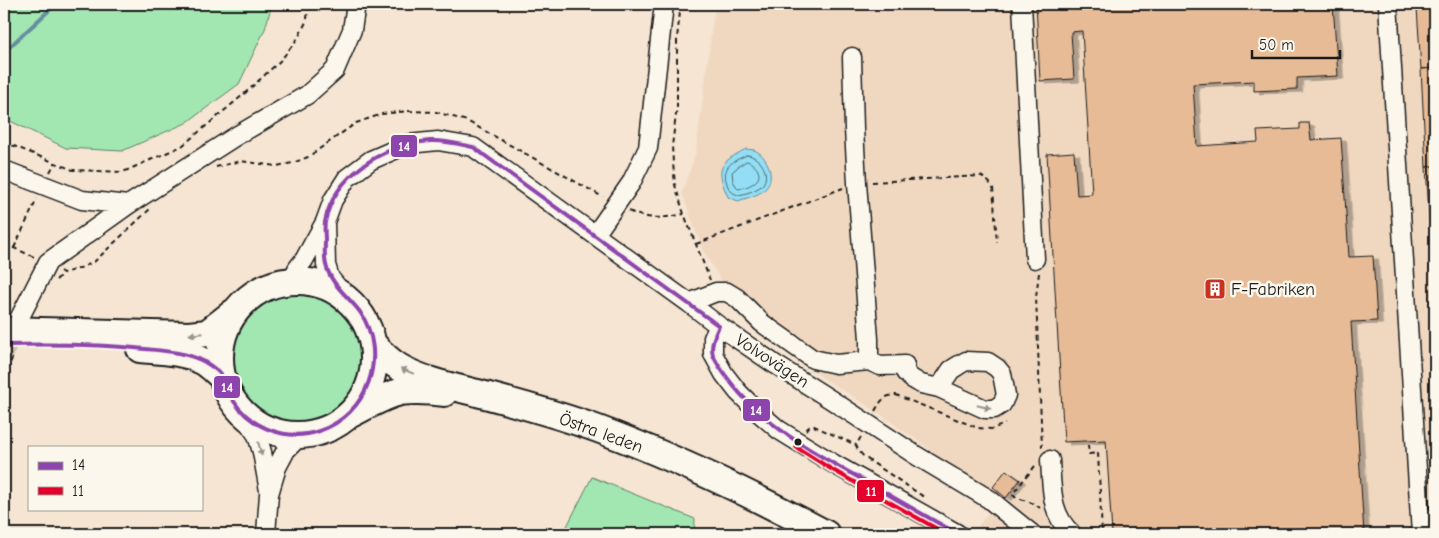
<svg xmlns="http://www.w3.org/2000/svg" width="1439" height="538" font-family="'Comic Neue',sans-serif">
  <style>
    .built { fill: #f0d8c0 }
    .green { fill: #a2e6b2; stroke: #5f8167 }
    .water { fill: #93def4; stroke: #63909e }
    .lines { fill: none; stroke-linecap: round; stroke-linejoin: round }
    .shore { stroke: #4c6a72; stroke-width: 1 }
    .stream { stroke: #63909e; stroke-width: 4 }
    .building { fill: #e6bb96; stroke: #1c1c1c; filter: url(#shadow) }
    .minor-tunnel { stroke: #cabdae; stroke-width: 18; stroke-dasharray: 18 9; stroke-linecap: butt }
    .minor-casing { stroke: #1c1c1c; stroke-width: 21 }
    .highway-casing { stroke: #1c1c1c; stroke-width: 30 }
    .path { stroke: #1c1c1c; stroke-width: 2; stroke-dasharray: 5 4; stroke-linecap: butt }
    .minor { stroke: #fbf7ec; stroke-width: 18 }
    .highway { stroke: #fbf7ec; stroke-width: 26 }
    .bus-1-casing { stroke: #fbf7ec; stroke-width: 8 }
    .bus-2-casing { stroke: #fbf7ec; stroke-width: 8 }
    .bus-1 { stroke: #8e44ad; stroke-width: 4 }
    .bus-2 { stroke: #e4002b; stroke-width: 4 }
    .oneway { fill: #97948e }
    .bus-dot { fill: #1c1c1c; stroke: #fbf7ec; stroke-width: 2 }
    .labels { text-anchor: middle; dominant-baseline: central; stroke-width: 5; stroke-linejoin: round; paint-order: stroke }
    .poi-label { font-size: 18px; fill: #1c1c1c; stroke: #fbf7ec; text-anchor: start }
    .street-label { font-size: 18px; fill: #1c1c1c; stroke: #fbf7ec }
    .line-badge { stroke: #fbf7ec; stroke-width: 2 }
    .badge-label { font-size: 14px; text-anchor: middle; font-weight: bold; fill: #fff }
  </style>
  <defs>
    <filter id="shadow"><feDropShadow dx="5.5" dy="3" stdDeviation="0" flood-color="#0004"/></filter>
  </defs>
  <rect width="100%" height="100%" fill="#f5e5d2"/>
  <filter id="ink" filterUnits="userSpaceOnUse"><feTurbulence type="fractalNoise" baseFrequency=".02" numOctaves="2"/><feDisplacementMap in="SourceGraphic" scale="10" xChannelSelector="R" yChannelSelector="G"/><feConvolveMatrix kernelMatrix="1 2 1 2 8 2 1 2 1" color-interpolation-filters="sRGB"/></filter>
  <g filter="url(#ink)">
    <path class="built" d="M715 4H1435V534H986L977 528 989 512 928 448 871 408 823 378 749 326 703 251 682 193 696 152Z"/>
    <path class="green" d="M4 4H272L265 29 239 84 186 123 122 151 66 148 4 118Z
      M228 358a67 67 0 1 1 134 0a67 67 0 1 1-134 0Z
      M592 477 695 519 694 534H563Z"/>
    <path class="water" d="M746 149C749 150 751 149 754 150 768 155 777 180 764 190 757 196 746 198 738 201L728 197C715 168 719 163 746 149Z"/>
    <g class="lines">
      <path class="shore" d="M747 155C761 156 773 177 760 187 754 191 745 194 738 195 732 193 729 190 727 184 721 166 733 161 747 155Z
        M747 161C754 163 763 173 757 180 753 185 744 188 738 189L733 181 732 172 740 165Z"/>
      <path class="stream" d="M4 52 56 4"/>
    </g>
    <path class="building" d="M1036 4H1333L1338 76 1297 78V89L1254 91V81L1193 84 1197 146 1258 142 1257 131 1300 129V123H1309L1311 140 1341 138 1349 257 1373 256 1377 321 1351 322 1364 534H1112L1106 440 1064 442 1047 154 1074 152 1077 195 1092 194 1082 31 1071 32 1074 79 1040 81Z
      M1417 4H1435V7L1417 8Z
      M1432 7 1435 68 1421 69 1417 8Z
      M1435 68V166L1426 167 1421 69Z
      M1435 166V228L1430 229 1426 167Z
      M1435 228V318L1430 229Z
      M1006 470 1020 480 1006 498 993 487Z"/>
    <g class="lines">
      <path class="minor-tunnel" d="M4 355 17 322"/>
      <g class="minor-casing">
        <path id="minor" d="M1022 4 1035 259
          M1388 4 1421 534
          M852 57 854 129 857 183 869 339V361
          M4 170 82 200 128 205
          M325 223 326 265 330 278 347 299
          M595 235 631 183 648 148 664 4
          M298 280 297 269 304 260 325 222 333 200 347 178 371 160 408 144 438 141 473 147 689 303 719 326 773 363 833 401 917 456 989 499 1032 534
          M689 303 716 292H727L737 298 762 323 813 359 836 364 869 361 880 366 905 365V372L911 378 921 384 939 388 985 409H994L1002 404 1006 395 1002 374 997 368 988 362 966 361 959 365 951 370 939 388
          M20 317 48 262 128 205 236 136 307 95 335 70 352 30 356 4
          M719 326 713 338V354L724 374 738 392 758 412 779 430 834 464 958 534
          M238 408 257 435 262 452 269 491
          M1050 460C1052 488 1050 514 1072 534
          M1420 519 1435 518
          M266 534 269 494 277 467 286 450 301 435"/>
      </g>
      <g class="highway-casing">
        <path id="highway" d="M220 358a77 77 0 1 1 154 0a77 77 0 1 1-154 0Z
          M4 330 189 335 207 333 234 312
          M373 344C381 353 389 361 399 367 422 381 459 388 485 395 523 405 562 416 598 429 677 458 753 495 826 534
          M140 349C159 351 182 351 200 360 208 363 215 371 222 377
          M349 415C366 407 382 396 400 392 414 390 430 391 444 393"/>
      </g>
      <path class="path" d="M681 4 677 38V107L672 146 673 163 675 185 684 214 710 280
        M4 142 73 170 123 172 182 146 243 95 281 60 298 38 307 20 308 4
        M216 167 241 161 276 166 293 163 308 157 356 123 382 114 408 111 436 112 467 121 603 197
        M50 172 55 163
        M872 182 981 176 989 182 993 188 997 243
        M629 211C649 221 664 218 684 214
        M696 244 843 188
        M4 246 14 248 34 257
        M14 248 37 199
        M60 271 63 273 78 269 94 262 151 208
        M1039 273 1036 297 1042 447
        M56 280 63 273
        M4 379 13 356
        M875 411C881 401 884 395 896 395L978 428 992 429 1005 424
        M806 430 809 427 814 426 856 445
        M861 437 856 445 858 450 864 457 924 497
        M1088 445 1089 454 1098 453 1102 534
        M1035 466 1014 492 1013 495 1015 497 1035 504 1040 508
        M973 530 978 534"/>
      <use href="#minor" class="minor"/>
      <use href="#highway" class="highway"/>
      <g class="bus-1-casing">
        <path id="bus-1" d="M4 345C51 344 98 344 145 349 165 351 185 352 203 361 210 365 220 371 224 379 228 386 227 392 233 400 251 428 287 442 319 431 368 415 389 355 360 312 348 296 331 285 326 265 324 257 325 249 325 241 325 235 324 228 325 222 334 175 385 144 430 141 445 140 459 144 473 147L719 326C715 335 710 345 713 355 717 365 725 375 732 384 768 430 822 457 872 485 901 502 929 518 958 534"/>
      </g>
      <g class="bus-2-casing">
        <path id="bus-2" d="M796 447 831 469 946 534"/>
      </g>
      <use href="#bus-1" class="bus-1"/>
      <use href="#bus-2" class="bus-2"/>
    </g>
    <defs><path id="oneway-solid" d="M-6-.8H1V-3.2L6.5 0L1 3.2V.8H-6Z" transform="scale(1.25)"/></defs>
    <g class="oneway">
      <use href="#oneway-solid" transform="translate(196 334) rotate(174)"/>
      <use href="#oneway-solid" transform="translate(407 371) rotate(-157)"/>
      <use href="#oneway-solid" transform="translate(984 407) rotate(14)"/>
      <use href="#oneway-solid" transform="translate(260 449) rotate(75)"/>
    </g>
  </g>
  <defs>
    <g id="building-square" transform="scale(1.125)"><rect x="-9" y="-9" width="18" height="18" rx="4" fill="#c8321e" stroke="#fbf7ec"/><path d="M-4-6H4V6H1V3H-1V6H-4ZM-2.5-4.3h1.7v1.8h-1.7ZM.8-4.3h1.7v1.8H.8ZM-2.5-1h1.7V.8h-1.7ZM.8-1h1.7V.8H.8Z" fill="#fff"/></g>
  </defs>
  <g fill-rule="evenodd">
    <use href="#building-square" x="1215" y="289"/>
  </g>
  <circle class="bus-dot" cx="798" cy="442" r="4.5"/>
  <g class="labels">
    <g class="poi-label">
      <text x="1231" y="289">F-Fabriken</text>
    </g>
    <g class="street-label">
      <text transform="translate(772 361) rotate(33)">Volvovägen</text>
      <text transform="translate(601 433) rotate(20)">Östra leden</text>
    </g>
  </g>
  <g class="line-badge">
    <rect x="390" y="134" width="28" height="24" rx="5" fill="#8e44ad"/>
    <rect x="213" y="375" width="28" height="24" rx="5" fill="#8e44ad"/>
    <rect x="742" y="398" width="29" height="24" rx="5" fill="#8e44ad"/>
    <rect x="856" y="479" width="29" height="24" rx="5" fill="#e4002b"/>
  </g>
  <g class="badge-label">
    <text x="404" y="151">14</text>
    <text x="227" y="392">14</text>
    <text x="756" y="415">14</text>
    <text x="871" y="496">11</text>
  </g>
  <rect width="1439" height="538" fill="none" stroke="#fbf7ec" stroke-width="20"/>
  <rect x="10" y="10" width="1419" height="518" fill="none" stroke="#1c1c1c" stroke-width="2" filter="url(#ink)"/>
  <rect x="28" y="446" width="175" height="65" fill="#fbf7ec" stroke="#a29f99"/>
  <rect x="38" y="462" width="25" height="8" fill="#8e44ad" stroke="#a29f99"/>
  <text x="72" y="470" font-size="15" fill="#1c1c1c">14</text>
  <rect x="38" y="487" width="25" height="8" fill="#e4002b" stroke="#a29f99"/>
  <text x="72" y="496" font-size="15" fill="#1c1c1c">11</text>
  <path d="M1252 50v8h88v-8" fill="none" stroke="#1c1c1c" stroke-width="2.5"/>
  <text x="1259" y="50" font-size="15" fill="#1c1c1c" stroke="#fbf7ec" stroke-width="4" paint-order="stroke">50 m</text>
</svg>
